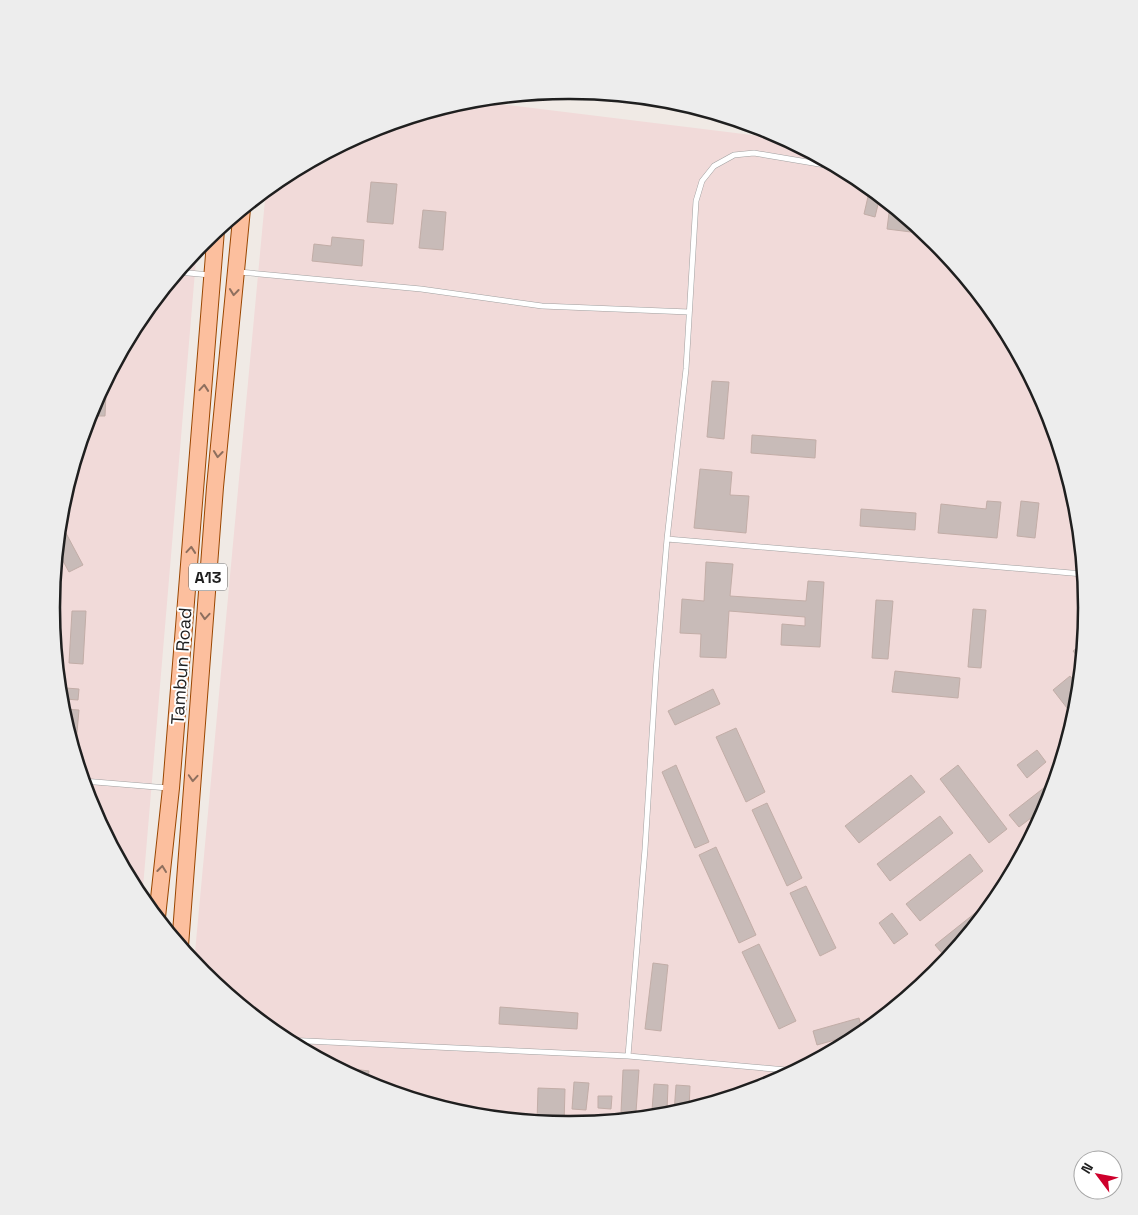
<svg xmlns="http://www.w3.org/2000/svg" width="1138" height="1215" font-family="'Space Grotesk',sans-serif">
  <style>
    .military { fill: #f1dad9 }
    .building { fill: #c8bbb8; stroke: #c2ada7 }
    .lines { fill: none; stroke-linecap: round; stroke-linejoin: round }
    .service-casing { stroke: #a0a0a0; stroke-width: 6 }
    .primary-casing { stroke: #9a4600; stroke-width: 18 }
    .service { stroke: #fff; stroke-width: 5 }
    .primary { stroke: #fcbf9e; stroke-width: 16 }
    .oneway { stroke: #8e6f5e }
    .labels { text-anchor: middle; dominant-baseline: central; stroke-width: 4; stroke-linejoin: round; paint-order: stroke }
    .shield { fill: #fff; stroke: #626262; stroke-width: 1 }
    .shield-label { font-size: 16px; font-weight: bold; fill: #1f1f1f }
    .street-label { font-size: 18px; fill: #1f1f1f; stroke: #fff }
    .rim { fill: none; stroke: #1f1f1f; stroke-width: 2.5 }
  </style>
  <rect width="100%" height="100%" fill="#f0eae5"/>
  <path class="military" d="M468 100 785 139 857 177 935 242 1000 320 1047 410 1077 507 1087 608 1077 709 1047 806 999 895 935 974 856 1038 767 1086 670 1115 569 1125 468 1115 371 1086 281 1038 203 973 194 963 266 189 282 177 371 129Z
    M197 248 142 899 138 895 91 805 61 708 51 607 61 506 91 409 139 320Z"/>
  <path class="building" d="M371 182 397 184 393 224 367 222Z
    M870 188 880 196 875 217 864 214Z
    M423 210 446 212 443 250 419 248Z
    M889 213 902 214 927 234 887 229Z
    M332 237 364 240 362 266 312 261 314 244 331 246Z
    M712 381 729 382 724 439 707 437Z
    M99 393H106L105 416H96L97 409H91Z
    M89 415 88 436H83Z
    M752 435 816 440 815 458 751 453Z
    M700 469 732 472 730 495 749 496 746 533 694 528Z
    M987 501 1001 502 997 538 938 533 941 504 986 509Z
    M1021 501 1039 503 1035 538 1017 536Z
    M861 509 916 513 915 530 860 526Z
    M60 522 83 565 69 572 57 550Z
    M706 562 733 564 730 596 806 601 808 581 824 582 820 647 781 645 782 624 805 626V617L729 611 726 658 700 657 701 634 680 633 682 599 704 601Z
    M876 600 893 601 888 659 872 658Z
    M973 609 986 610 981 668 968 667Z
    M72 611H86L83 664 69 663Z
    M1083 643 1081 661 1073 651Z
    M895 671 960 678 958 698 892 692Z
    M1070 676 1079 686 1077 709 1074 717 1053 690Z
    M66 688 79 689 78 700 65 699Z
    M713 689 720 704 675 725 668 711Z
    M64 709 79 710 76 743H72L64 716Z
    M736 728 765 792 746 802 716 737Z
    M1037 750 1046 762 1027 778 1017 765Z
    M676 765 709 842 695 848 662 772Z
    M958 765 1007 829 989 843 940 779Z
    M911 775 925 792 859 843 845 826Z
    M1045 787 1051 795 1047 806 1019 827 1009 815Z
    M767 803 802 878 787 886 752 810Z
    M940 816 953 833 890 881 877 864Z
    M716 847 756 935 739 943 699 855Z
    M970 854 983 871 920 921 906 904Z
    M806 886 836 948 820 956 790 893Z
    M999 894V895L947 959 935 945Z
    M892 913 908 934 894 944 879 923Z
    M759 944 796 1021 779 1029 742 952Z
    M653 963 668 965 661 1031 645 1029Z
    M936 965 942 966 935 974Z
    M500 1007 578 1013 577 1029 499 1024Z
    M859 1018 863 1032 817 1045 813 1031Z
    M336 1067 369 1071 367 1084Z
    M623 1070H639L636 1112H621Z
    M574 1082 589 1083 586 1110 572 1109Z
    M654 1084 668 1085 667 1111 652 1110Z
    M676 1085 690 1086 689 1110 677 1113H674Z
    M538 1088 565 1089 564 1125 537 1122Z
    M598 1096H612L611 1109 598 1108Z"/>
  <g class="lines">
    <g class="service-casing">
      <path id="service" d="M178 272 210 275
        M239 272 421 289 542 306 689 312
        M667 539 1083 574
        M53 630 56 599 54 583
        M83 781 168 788
        M285 1040 628 1056 786 1070 793 1072
        M628 1056 645 849 656 671 667 539 686 369 696 201 702 181 714 166 734 155 754 153 837 167"/>
    </g>
    <g class="primary-casing">
      <path id="primary" d="M157 917 171 788 216 230
        M180 946 215 487 242 209"/>
    </g>
    <use href="#service" class="service"/>
    <use href="#primary" class="primary"/>
  </g>
  <defs><path id="oneway-chevron" d="M-2-3.5L2.5 0L-2 3.5" fill="none" stroke-width="1.6" stroke-linecap="round" stroke-linejoin="round" transform="scale(1.25)"/></defs>
  <g class="oneway">
    <use href="#oneway-chevron" transform="translate(234 292) rotate(96)"/>
    <use href="#oneway-chevron" transform="translate(204 388) rotate(-85)"/>
    <use href="#oneway-chevron" transform="translate(218 454) rotate(96)"/>
    <use href="#oneway-chevron" transform="translate(191 550) rotate(-85)"/>
    <use href="#oneway-chevron" transform="translate(205 616) rotate(94)"/>
    <use href="#oneway-chevron" transform="translate(193 778) rotate(94)"/>
    <use href="#oneway-chevron" transform="translate(162 869) rotate(-83)"/>
  </g>
  <g class="labels">
    <rect class="shield" x="189" y="563.5" width="38" height="27" rx="4"/>
    <g class="shield-label">
      <text x="208" y="577">A13</text>
    </g>
    <g class="street-label">
      <text transform="translate(181 666) rotate(-86)">Tambun Road</text>
    </g>
  </g>
  <path d="M0 0H1138V1215H0ZM568 99H570A508 508 0 0 1 1078 607V608A508 508 0 0 1 570 1116H568A508 508 0 0 1 60 608V607A508 508 0 0 1 568 99Z" fill="#ededed" fill-rule="evenodd"/>
  <path class="rim" d="M568 99H570A508 508 0 0 1 1078 607V608A508 508 0 0 1 570 1116H568A508 508 0 0 1 60 608V607A508 508 0 0 1 568 99Z"/>
  <g transform="translate(1098 1175) rotate(302)"><circle r="24" fill="#ffffff" stroke="#a5a5a5"/>
  <path d="M0-4L9 19L0 12L-9 19Z" fill="#ce002c"/>
  <text y="-8" font-size="14" font-weight="bold" text-anchor="middle" fill="#1f1f1f">N</text>
  </g>
</svg>
